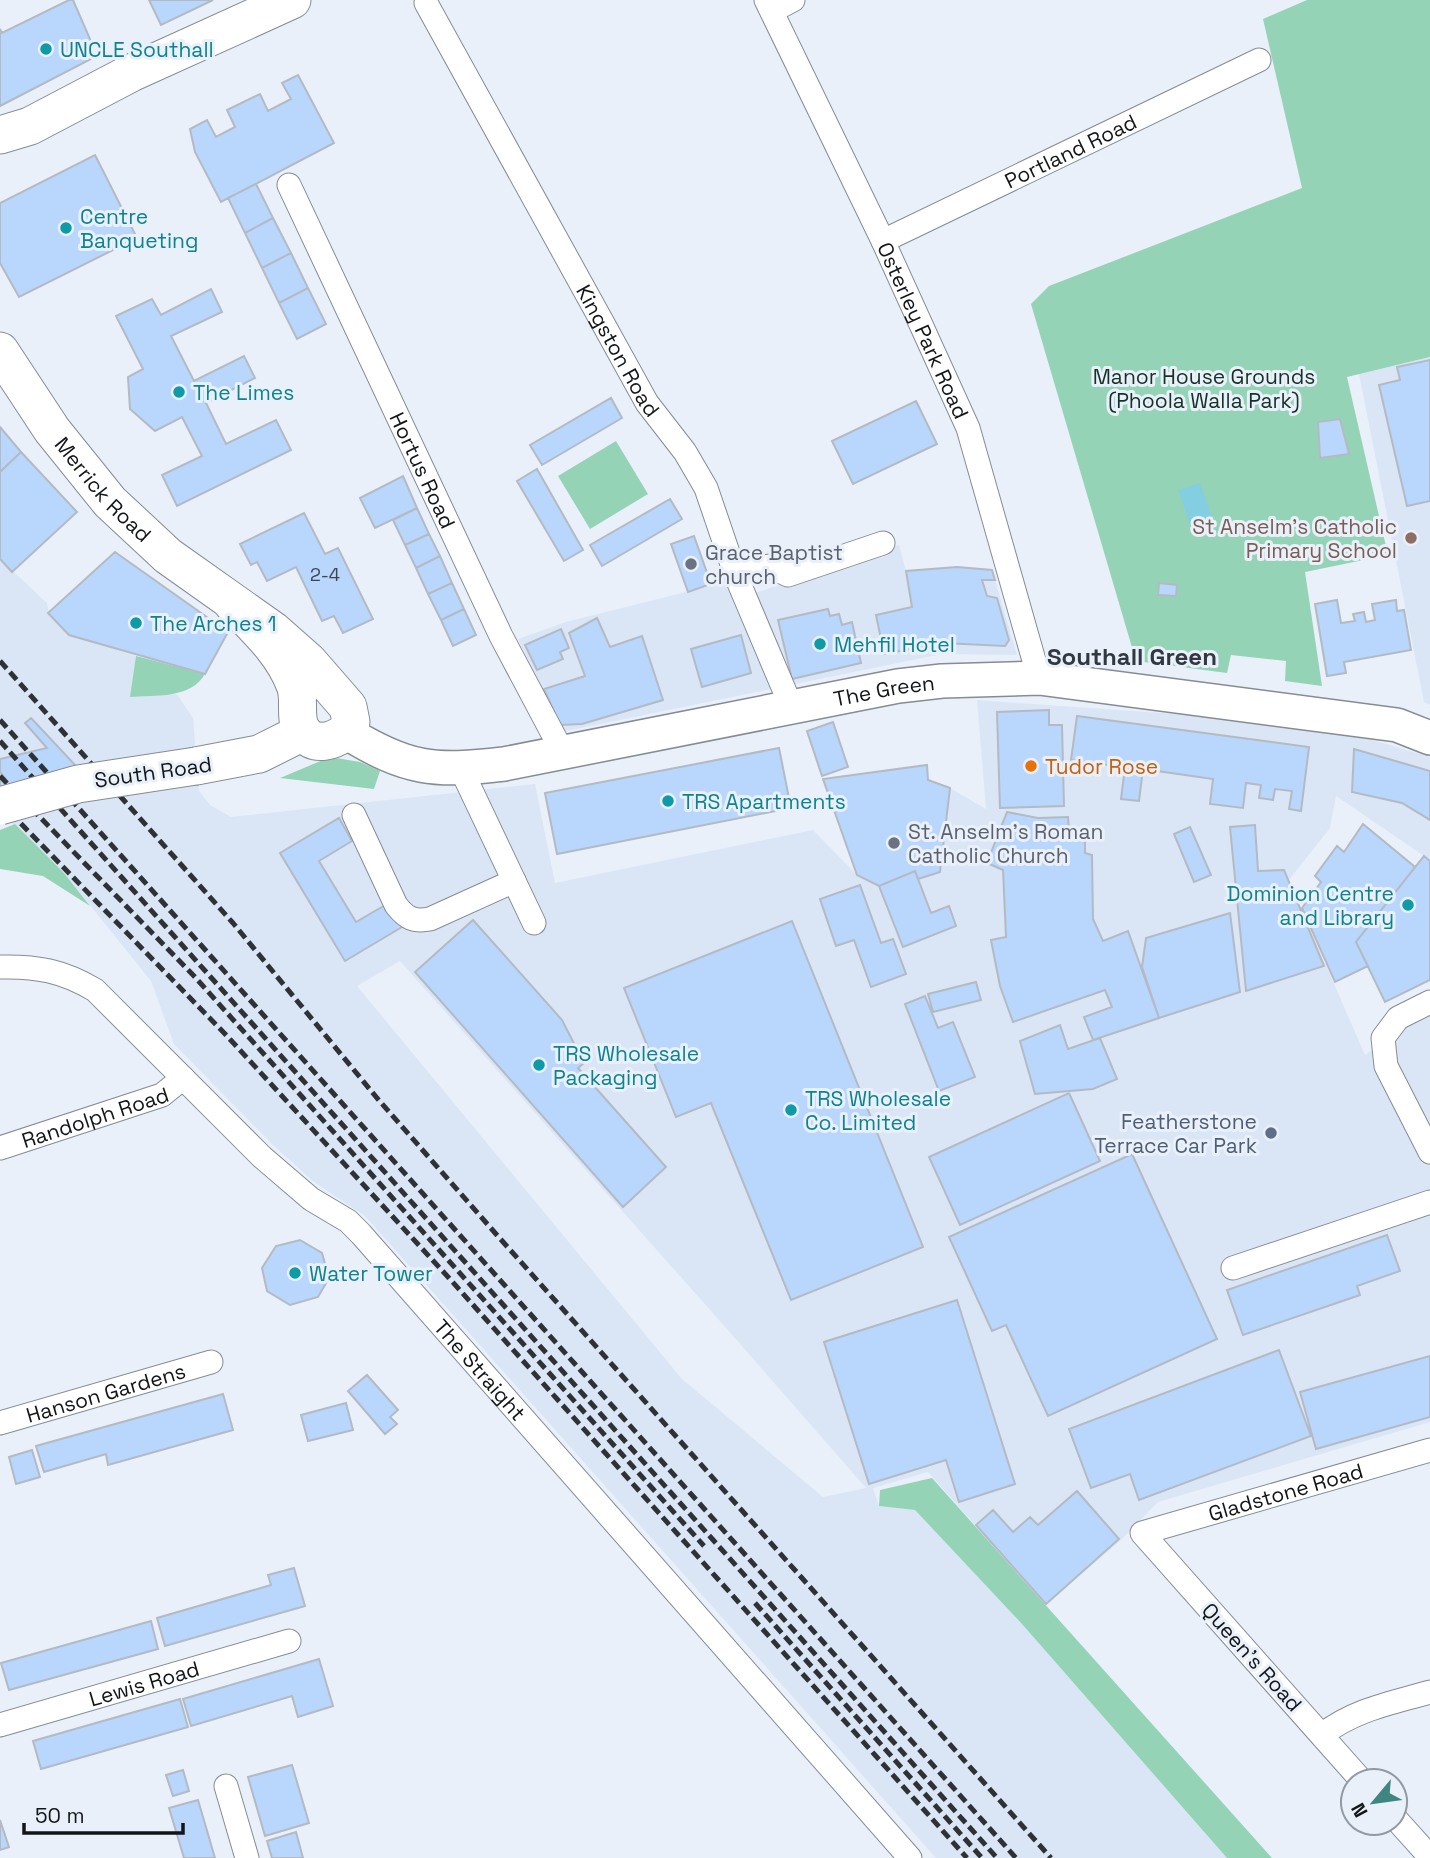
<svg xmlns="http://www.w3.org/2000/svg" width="1430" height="1858" font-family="'Space Grotesk',sans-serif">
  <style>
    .built { fill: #dae6f6; fill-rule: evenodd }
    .green { fill: #95d3b6 }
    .water { fill: #84cee1 }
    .building { fill: #b9d7fd; stroke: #b3bac3; stroke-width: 2 }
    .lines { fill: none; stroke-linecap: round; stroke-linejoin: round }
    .street-casing { stroke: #858c94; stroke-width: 25 }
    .secondary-casing { stroke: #858c94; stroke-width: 36 }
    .primary-casing { stroke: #858c94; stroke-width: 39 }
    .street { stroke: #fff; stroke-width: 23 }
    .secondary { stroke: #fff; stroke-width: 33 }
    .primary { stroke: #fff; stroke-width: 37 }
    .rail { stroke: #2e3235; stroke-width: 5; stroke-dasharray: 10 5; stroke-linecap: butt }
    .primary-bridge-casing { stroke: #858c94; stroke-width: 39; stroke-linecap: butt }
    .primary-bridge { stroke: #fff; stroke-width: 37 }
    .culture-dot { fill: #0f9aa8; stroke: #e9f0fa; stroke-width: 2.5 }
    .education-dot { fill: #8d6e63; stroke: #e9f0fa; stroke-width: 2.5 }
    .worship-dot { fill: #6b7280; stroke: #e9f0fa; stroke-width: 2.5 }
    .food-dot { fill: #e8710a; stroke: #e9f0fa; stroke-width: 2.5 }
    .service-dot { fill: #5c6f8a; stroke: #e9f0fa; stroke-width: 2.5 }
    .labels { text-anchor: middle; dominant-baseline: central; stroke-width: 6; stroke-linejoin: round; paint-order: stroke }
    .number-label { font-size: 18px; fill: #3c4652 }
    .culture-label { font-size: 21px; fill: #0d838f; stroke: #e9f0fa; text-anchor: start }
    .street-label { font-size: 21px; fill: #131619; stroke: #e9f0fa }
    .park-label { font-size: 21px; fill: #143226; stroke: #e9f0fa }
    .education-label { font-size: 21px; fill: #785e54; stroke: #e9f0fa; text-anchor: end }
    .worship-label { font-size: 21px; fill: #5b616d; stroke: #e9f0fa; text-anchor: start }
    .food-label { font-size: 21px; fill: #c56008; stroke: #e9f0fa; text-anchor: start }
    .service-label { font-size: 21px; fill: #4e5e75; stroke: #e9f0fa; text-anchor: end }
    .quarter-label { font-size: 24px; font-weight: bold; fill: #32383f; stroke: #e9f0fa }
  </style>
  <rect width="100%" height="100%" fill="#e9f0fa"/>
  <path class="built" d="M1430 357V705L1424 702 1359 374Z
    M899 545 906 571 957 567 992 570 1017 655 942 654 561 732 518 639 566 622 734 580 749 595Z
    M0 559 47 603 49 613 69 635 136 656 131 697 177 694 193 718 199 791 210 805 231 817 535 784 555 883 813 830 857 875 879 886 915 871 918 879 939 872 950 788 986 809 977 700 1218 717 1360 736 1430 757V860L1336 796 1330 828 1289 880 1365 1055 1404 1026 1430 1013V1422L1158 1502 1120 1541 1046 1605 928 1472 873 1488 879 1506 915 1510 1022 1624 1227 1858H936L365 1216 314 1182 273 1145 174 1044 151 981 64 873 0 811ZM400 961 727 1329 866 1488 823 1497 682 1379 357 986Z"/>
  <path class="green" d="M1307 0H1430V357L1347 377 1388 555 1305 572 1322 686 1285 681 1286 661 1231 655 1227 673 1136 661 1031 304 1049 286 1302 188 1263 19Z
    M616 441 648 494 590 529 558 476Z
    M136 656 205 674C191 699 155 695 130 697Z
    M330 757 360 762 380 771 374 789 280 778Z
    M15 824 64 873 90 906 43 876 0 869V830Z
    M932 1478 1272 1858H1227L1022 1624 915 1510 879 1506 880 1490Z"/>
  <path class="water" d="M1200 483 1215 525 1193 533 1178 490Z"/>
  <path class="building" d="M69 0H73L90 39 93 58 0 106V29L2 33Z
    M149 0H213L161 25Z
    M298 75 334 143 221 202 195 152 190 129 207 120 216 137 235 127 227 110 260 94 268 111 291 99 282 83Z
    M95 155 137 238 19 297 0 263V203Z
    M256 184 273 218 245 233 228 198Z
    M273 218 291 253 262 268 245 233Z
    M291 253 308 288 279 303 262 268Z
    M308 288 326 324 297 339 279 303Z
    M211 289 222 312 171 336 194 381 244 356 255 378 206 403 226 444 276 420 291 450 177 506 162 475 202 456 182 417 155 431 130 409 128 377 143 369 116 316 152 299 161 315Z
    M1430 360V501L1407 506 1379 385 1400 380 1397 367Z
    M611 398 622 418 542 465 530 445Z
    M916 401 937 444 853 484 832 441Z
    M1340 419 1349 454 1320 458 1318 422Z
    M0 427 21 452 0 472Z
    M21 452 77 512 12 572 0 559V472Z
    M537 469 583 550 564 561 517 481Z
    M403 476 417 508 375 528 360 498Z
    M670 499 682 519 602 566 590 545Z
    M417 508 429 534 405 545 393 520Z
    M304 513 325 554 338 548 373 619 343 633 334 616 322 621 296 567 267 581 257 562 251 565 240 544Z
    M429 534 440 556 416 568 405 545Z
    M694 536 711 584 688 592 671 544Z
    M115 552 228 632 205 674 69 635 48 613Z
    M440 556 452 583 428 594 416 568Z
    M957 567 992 570 995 580H982L987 596 997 598 1009 640 1005 646 942 643 884 654 876 615 912 607 906 571Z
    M452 583 464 609 441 620 428 594Z
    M1159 583 1177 585 1176 596 1158 595Z
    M1337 600 1341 623 1355 621 1353 614 1364 612 1366 622 1375 620 1372 604 1396 600 1397 611 1404 610 1411 650 1344 662 1346 673 1327 676 1315 604Z
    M464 609 476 635 453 646 441 620Z
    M828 609 830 616 839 614 842 625 852 622 861 663 792 679 778 620Z
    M597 618 610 647 642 636 663 700 582 724 560 725 544 689 585 676 569 633Z
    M561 629 569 648 560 652 563 659 537 670 525 645Z
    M741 635 751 673 702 687 691 649Z
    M1049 710V725H1062L1064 806 1000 808 997 712Z
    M1077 716 1309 747 1301 811 1289 809 1292 791 1275 789 1273 800 1259 798 1261 785 1246 783 1243 808 1210 804 1213 779 1143 769 1139 801 1121 799 1125 767 1071 760Z
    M31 718 76 766 0 787V779L5 778 0 772V759L47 748 25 723Z
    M833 722 848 767 822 776 807 731Z
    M779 748 791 808 557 854 545 793Z
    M1354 749 1430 771V820L1402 803 1352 792Z
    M927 765 928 780 950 788 940 872 918 879 915 871 879 886 857 875 823 779Z
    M1007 812 1038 818 1068 817 1069 831 1085 834V853L1092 855 1093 919 1103 941 1128 931 1159 1018 1093 1040 1084 1017 1112 1007 1105 990 1013 1022 1000 986 991 940 1006 937 1003 870 987 863Z
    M339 818 352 841 319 861 356 922 387 904 402 927 345 961 280 853Z
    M1363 824 1415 867 1356 942 1368 966 1335 982 1302 908 1321 882 1315 876 1337 846 1344 852Z
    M1255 825 1258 871 1284 870 1324 966 1246 991 1230 827Z
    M1190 827 1211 875 1194 882 1174 834Z
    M1424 856 1430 861V980L1385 1002 1356 942Z
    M915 871 931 913 949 906 956 926 903 947 879 886Z
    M860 885 881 943 893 939 906 974 871 987 854 940 836 946 820 899Z
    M1230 913 1240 992 1159 1018 1142 967 1146 938Z
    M473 920 562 1020 584 1063 578 1068 666 1167 623 1207 415 972Z
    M792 921 923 1247 791 1300 711 1103 676 1117 624 988Z
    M976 982 981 1000 933 1012 928 994Z
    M925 996 938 1028 953 1022 975 1077 939 1091 905 1004Z
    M1060 1025 1068 1049 1100 1038 1117 1079 1093 1089 1035 1094 1020 1041Z
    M1069 1093 1100 1161 960 1225 929 1157Z
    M1132 1154 1217 1339 1048 1416 1006 1325 992 1331 949 1237Z
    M1387 1235 1400 1271 1357 1286 1360 1295 1243 1335 1227 1290Z
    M300 1240 322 1253 329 1278 318 1297 290 1305 267 1291 262 1268 276 1246Z
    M957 1300 1015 1484 959 1502 946 1460 869 1484 824 1342Z
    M1279 1350 1311 1436 1139 1500 1130 1474 1091 1488 1069 1429Z
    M1430 1356V1417L1316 1449 1300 1392Z
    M367 1375 398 1410 390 1417 397 1424 385 1434 348 1391Z
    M223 1394 233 1430 108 1465 106 1454 44 1472 36 1446Z
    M346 1403 353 1430 308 1441 301 1415Z
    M32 1450 40 1477 16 1484 9 1457Z
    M1077 1491 1119 1539 1046 1604 976 1525 993 1510 1013 1532 1030 1517 1038 1525Z
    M294 1568 305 1606 165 1646 157 1618 271 1585 268 1575Z
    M151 1621 158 1649 9 1690 1 1663Z
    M319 1659 333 1706 298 1717 292 1696 191 1726 183 1699Z
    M180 1699 188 1727 41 1769 33 1741Z
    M292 1765 309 1823 265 1836 248 1777Z
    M183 1770 189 1791 173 1796 166 1775Z
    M198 1800 215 1858H184L169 1808Z
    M0 1820 9 1847 0 1850Z
    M296 1832 303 1858H272L267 1841Z"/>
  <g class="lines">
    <g class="street-casing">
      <g id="street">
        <path id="s1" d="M766 0 883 241 968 428 1039 678"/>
        <path id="s2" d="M426 3 647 403 685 452 706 488 736 576 791 706"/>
        <path d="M772 11 793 0"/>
        <path id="s3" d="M289 185 501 636 562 751"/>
        <path id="s4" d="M883 241 1259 60"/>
        <path d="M736 576 769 566 788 575 883 543"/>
        <path d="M461 769 534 923"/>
        <path d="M354 815 396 905C406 918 413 922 430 919L514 881"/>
        <path id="s5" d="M0 967C37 966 63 971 95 990L262 1157 311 1199 348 1221 361 1234 910 1858"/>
        <path d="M1430 1002 1398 1018 1383 1038 1386 1066 1430 1152"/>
        <path id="s6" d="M0 1148 162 1095 183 1078"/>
        <path d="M1233 1268 1430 1202"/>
        <path id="s7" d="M0 1423 211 1362"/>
        <path id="s8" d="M0 1725 289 1641"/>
        <path d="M1322 1735C1353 1710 1392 1703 1430 1692"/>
        <path id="s9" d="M1362 1781 1142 1533 1430 1450"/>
        <path d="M226 1786 247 1858"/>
        <path d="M1395 1818 1430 1857"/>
      </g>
    </g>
    <g class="secondary-casing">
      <g id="secondary">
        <path id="s10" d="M346 732C407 770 434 772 504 764L898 686 942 681 1039 678 1397 725 1430 738"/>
      </g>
    </g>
    <g class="primary-casing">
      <g id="primary">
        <path d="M0 135 30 126 131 73 292 0"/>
        <path id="s11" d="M0 351 52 430 110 502 168 556 274 631 308 661 348 707 351 722 346 732C333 741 315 748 303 732 293 719 301 700 295 685 283 652 255 627 232 603"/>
        <path d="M196 766 259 754 303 732"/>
      </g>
    </g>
    <use href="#street" class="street"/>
    <use href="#secondary" class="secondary"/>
    <use href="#primary" class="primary"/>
    <path class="rail" d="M0 661 233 923 377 1098 496 1234 1051 1858
      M0 720 1016 1858
      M0 741 997 1858
      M0 776 194 976 704 1546
      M0 802 227 1036 449 1278 967 1858
      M755 1603 982 1858"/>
    <g class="primary-bridge-casing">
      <path id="primary-bridge" d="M0 806 78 784 196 766"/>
    </g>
    <use href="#primary-bridge" class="primary-bridge"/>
  </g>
  <g class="culture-dot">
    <circle cx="46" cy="49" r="7"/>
    <circle cx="66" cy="228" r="7"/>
    <circle cx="179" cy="392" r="7"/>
    <circle cx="136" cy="623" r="7"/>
    <circle cx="820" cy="644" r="7"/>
    <circle cx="668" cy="801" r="7"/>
    <circle cx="1408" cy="905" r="7"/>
    <circle cx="539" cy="1065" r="7"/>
    <circle cx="791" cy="1110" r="7"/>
    <circle cx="295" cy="1273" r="7"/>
  </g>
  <circle class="education-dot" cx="1411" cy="538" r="7"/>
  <g class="worship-dot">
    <circle cx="691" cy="564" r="7"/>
    <circle cx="894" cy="843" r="7"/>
  </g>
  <circle class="food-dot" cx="1031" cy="766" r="7"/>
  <circle class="service-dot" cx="1271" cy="1133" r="7"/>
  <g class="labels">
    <g class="number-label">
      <text x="325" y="574">2-4</text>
    </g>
    <g class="culture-label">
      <text x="60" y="49">UNCLE Southall</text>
      <text x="80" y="216">Centre<tspan x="80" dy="24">Banqueting</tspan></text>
      <text x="193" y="392">The Limes</text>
      <text x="150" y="623">The Arches 1</text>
      <text x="834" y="644">Mehfil Hotel</text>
      <text x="682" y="801">TRS Apartments</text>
      <text x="1394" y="893" text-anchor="end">Dominion Centre<tspan x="1394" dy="24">and Library</tspan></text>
      <text x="553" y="1053">TRS Wholesale<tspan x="553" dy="24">Packaging</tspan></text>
      <text x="805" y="1098">TRS Wholesale<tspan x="805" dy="24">Co. Limited</tspan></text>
      <text x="309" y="1273">Water Tower</text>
    </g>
    <g class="street-label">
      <text stroke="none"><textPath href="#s4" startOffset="208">Portland Road</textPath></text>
      <text stroke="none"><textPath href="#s1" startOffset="366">Osterley Park Road</textPath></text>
      <text stroke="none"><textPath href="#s2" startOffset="397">Kingston Road</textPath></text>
      <text stroke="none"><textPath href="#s3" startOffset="315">Hortus Road</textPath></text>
      <text stroke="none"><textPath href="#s11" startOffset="173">Merrick Road</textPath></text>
      <text stroke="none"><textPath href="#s10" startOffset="553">The Green</textPath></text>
      <text transform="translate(153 772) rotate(-8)">South Road</text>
      <text stroke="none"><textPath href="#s6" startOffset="100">Randolph Road</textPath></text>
      <text stroke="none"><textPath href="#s5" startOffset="642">The Straight</textPath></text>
      <text stroke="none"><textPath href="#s7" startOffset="110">Hanson Gardens</textPath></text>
      <text stroke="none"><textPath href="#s9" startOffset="481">Gladstone Road</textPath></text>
      <text transform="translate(1252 1657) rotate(48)">Queen's Road</text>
      <text stroke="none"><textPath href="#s8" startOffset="150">Lewis Road</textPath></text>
    </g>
    <g class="park-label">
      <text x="1204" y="376">Manor House Grounds<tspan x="1204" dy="24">(Phoola Walla Park)</tspan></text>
    </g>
    <g class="education-label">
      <text x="1397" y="526">St Anselm's Catholic<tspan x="1397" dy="24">Primary School</tspan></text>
    </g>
    <g class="worship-label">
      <text x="705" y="552">Grace Baptist<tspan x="705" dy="24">church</tspan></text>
      <text x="908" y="831">St. Anselm's Roman<tspan x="908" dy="24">Catholic Church</tspan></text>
    </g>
    <g class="food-label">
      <text x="1045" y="766">Tudor Rose</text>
    </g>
    <g class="service-label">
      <text x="1257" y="1121">Featherstone<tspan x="1257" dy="24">Terrace Car Park</tspan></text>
    </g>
    <g class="quarter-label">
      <text x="1132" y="656">Southall Green</text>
    </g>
  </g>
  <g transform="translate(1374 1802) rotate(241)"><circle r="33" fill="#e9f0fa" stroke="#9399a0" stroke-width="2"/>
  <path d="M0-5L12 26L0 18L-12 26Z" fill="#3f8682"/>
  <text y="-10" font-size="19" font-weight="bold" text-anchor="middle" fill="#131619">N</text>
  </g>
  <path d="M24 1823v10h159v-10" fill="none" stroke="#131619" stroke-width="3.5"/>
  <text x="35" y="1823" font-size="21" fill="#131619" stroke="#e9f0fa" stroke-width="5" paint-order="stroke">50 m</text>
</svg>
